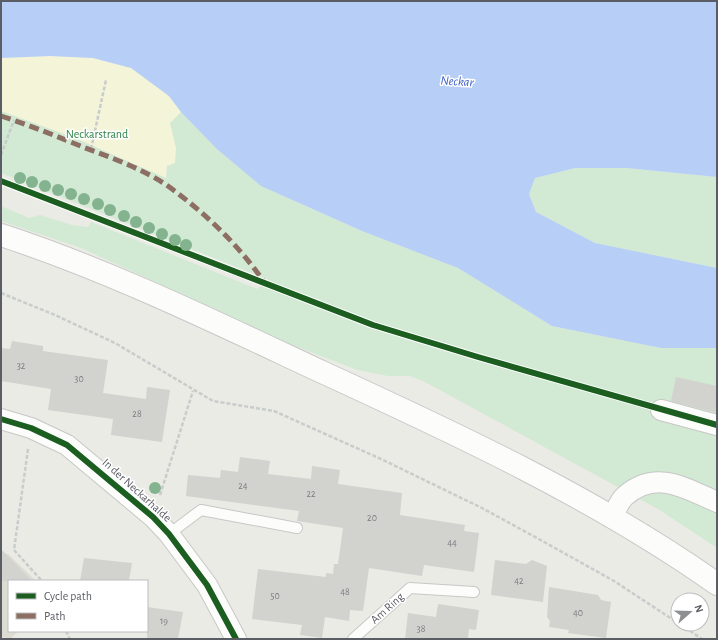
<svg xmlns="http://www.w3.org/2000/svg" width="718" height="640" font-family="'Alegreya Sans',sans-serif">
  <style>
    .education { fill: #dcdcd3 }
    .green { fill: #d2e9d4 }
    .sand { fill: #f4f4d9 }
    .water { fill: #b7cef7 }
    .building { fill: #d2d2ce }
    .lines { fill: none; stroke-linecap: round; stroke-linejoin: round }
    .lane-casing { stroke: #c7c7c7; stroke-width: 12 }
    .street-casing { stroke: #c7c7c7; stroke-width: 22 }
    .secondary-casing { stroke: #c8c8c8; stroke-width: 24 }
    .path { stroke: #c8cccb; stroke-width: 2.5; stroke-dasharray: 4 2; stroke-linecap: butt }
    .lane { stroke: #fcfcfb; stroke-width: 10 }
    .street { stroke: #fcfcfb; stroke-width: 20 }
    .secondary { stroke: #fcfcfb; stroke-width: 22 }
    .quiet { stroke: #8d6e63; stroke-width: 5; stroke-dasharray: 10 5; stroke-linecap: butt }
    .cycleway-casing { stroke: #fff; stroke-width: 8 }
    .cycleway { stroke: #1b5e20; stroke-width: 6 }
    .tree { fill: #84b38f }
    .labels { text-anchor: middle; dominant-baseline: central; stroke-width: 3; stroke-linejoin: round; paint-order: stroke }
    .number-label { font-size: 10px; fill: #7a7c80 }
    .park-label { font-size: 12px; fill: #308548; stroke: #fff }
    .street-label { font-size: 12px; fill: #5b5d64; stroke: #fff }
    .water-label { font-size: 13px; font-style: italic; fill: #3e62c8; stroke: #fff }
  </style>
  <rect width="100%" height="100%" fill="#ebebe5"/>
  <path class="education" d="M1 553 8 554 36 581H9V631H19L10 639 3 637 1 639Z"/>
  <path class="green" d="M1 58 169 96 261 186 362 231 458 268 552 326 661 348H717V548L658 509 425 382 410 376H388L357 370 295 346 81 248 1 221V206L29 218 40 215 72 225 88 227 91 222 257 289 269 280 1 173Z
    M575 168H627L717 177V268L595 243 536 212 529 194 534 178Z"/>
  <path class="sand" d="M50 56 93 58 131 68 169 96 181 112 170 123 176 148 175 163 167 166 166 178 75 138 1 111V58Z"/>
  <path class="water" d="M1 1H717V177L627 168H575L535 178 529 194 536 212 595 243 717 268V348H661L552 326 458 268 362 231 261 186 217 149 181 112 169 96 131 68 93 58 50 56 1 58Z"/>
  <path class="building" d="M12 341 43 346V351L108 360 103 393 146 399 147 387 170 390 162 442 111 435 113 419 48 410 51 389 1 381V348L10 349Z
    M676 377 717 386V413L671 401Z
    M240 457 270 461 268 474 311 479 312 466 340 470 338 484 402 493 400 515 465 525 464 531 479 533 474 572 424 565 422 576 369 568 363 611 350 610 349 621 325 617 322 638 300 635 302 625 252 619 258 569 326 577V573L333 574 334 564H338L343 528 297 521 299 511 186 496 188 475 220 478 221 470 238 472Z
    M1 549 32 581H1Z
    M84 558 132 563 129 581H80Z
    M495 560 526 564 532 560 547 566 543 602 491 595Z
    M549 587 598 595 601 600 611 602 606 638 568 633 569 630 549 627 550 621 547 617Z
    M438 604 479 610 476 630 469 629 468 639H405L408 613 436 617Z
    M147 607 183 612 178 639H147Z"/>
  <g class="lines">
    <g class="lane-casing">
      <path id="lane" d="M169 534 201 510 297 528
        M353 639 410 588 474 592"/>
    </g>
    <g class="street-casing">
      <path id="street" d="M661 410 717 425
        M1 419 31 428 67 445 153 517 169 534 207 585 236 639
        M612 518C616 511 619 501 625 496 656 469 685 488 717 502"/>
    </g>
    <g class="secondary-casing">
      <path id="secondary" d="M1 235C111 271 217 323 322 372 457 434 595 498 717 584"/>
    </g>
    <path class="path" d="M91 149 106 80
      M1 155 14 120
      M1 293 55 315 115 343 213 401 274 411 381 459 482 508 546 543 614 581 678 623
      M28 449 14 550 42 581
      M160 495 193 391
      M680 624 702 639
      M66 631 70 639"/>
    <use href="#lane" class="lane"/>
    <use href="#street" class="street"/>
    <use href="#secondary" class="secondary"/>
    <path class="quiet" d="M1 116C29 125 56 136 83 147 112 158 143 169 168 186 205 213 238 244 264 282"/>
    <g class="cycleway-casing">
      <path id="cycleway" d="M1 181 373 325 478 357 717 425
        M1 419 31 428 67 445 153 517 169 534 207 585 236 639"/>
    </g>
    <use href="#cycleway" class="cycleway"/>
  </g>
  <g class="tree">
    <circle cx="20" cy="178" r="6"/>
    <circle cx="32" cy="182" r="6"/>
    <circle cx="45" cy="186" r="6"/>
    <circle cx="58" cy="190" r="6"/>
    <circle cx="71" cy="194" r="6"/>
    <circle cx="84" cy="199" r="6"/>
    <circle cx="98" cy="204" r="6"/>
    <circle cx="110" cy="210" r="6"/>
    <circle cx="124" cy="216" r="6"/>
    <circle cx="136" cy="222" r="6"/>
    <circle cx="149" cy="228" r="6"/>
    <circle cx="162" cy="234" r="6"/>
    <circle cx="175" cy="240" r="6"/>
    <circle cx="186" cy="245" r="6"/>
    <circle cx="155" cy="488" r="6"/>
  </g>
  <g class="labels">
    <g class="number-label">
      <text x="21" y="366">32</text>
      <text x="79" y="379">30</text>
      <text x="137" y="414">28</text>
      <text x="243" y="486">24</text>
      <text x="311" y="494">22</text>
      <text x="372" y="518">20</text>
      <text x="452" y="543">44</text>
      <text x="519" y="581">42</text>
      <text x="345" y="592">48</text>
      <text x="275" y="596">50</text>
      <text x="578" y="613">40</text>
      <text x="164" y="621">19</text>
      <text x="421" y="629">38</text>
    </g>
    <g class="park-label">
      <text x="97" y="134">Neckarstrand</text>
    </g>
    <g class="street-label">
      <text transform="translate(137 490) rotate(42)">In der Neckarhalde</text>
      <text transform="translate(387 608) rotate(-42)">Am Ring</text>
    </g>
    <g class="water-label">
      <text transform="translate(457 82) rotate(3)">Neckar</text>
    </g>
  </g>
  <rect width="718" height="640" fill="none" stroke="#5b5d64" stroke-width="4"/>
  <rect x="8" y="580" width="140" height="52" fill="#ffffff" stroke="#bdbec1"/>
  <rect x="16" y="593" width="20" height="6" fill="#1b5e20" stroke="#bdbec1"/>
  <text x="44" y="600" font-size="12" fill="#5b5d64">Cycle path</text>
  <rect x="16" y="613" width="20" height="6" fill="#8d6e63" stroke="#bdbec1"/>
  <text x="44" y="620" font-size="12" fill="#5b5d64">Path</text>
  <g transform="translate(690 612) rotate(70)"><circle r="19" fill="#ffffff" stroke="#bdbec1"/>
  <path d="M0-3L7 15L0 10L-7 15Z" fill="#8d8f91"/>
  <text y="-6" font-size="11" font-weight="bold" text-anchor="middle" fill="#5b5d64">N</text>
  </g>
</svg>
